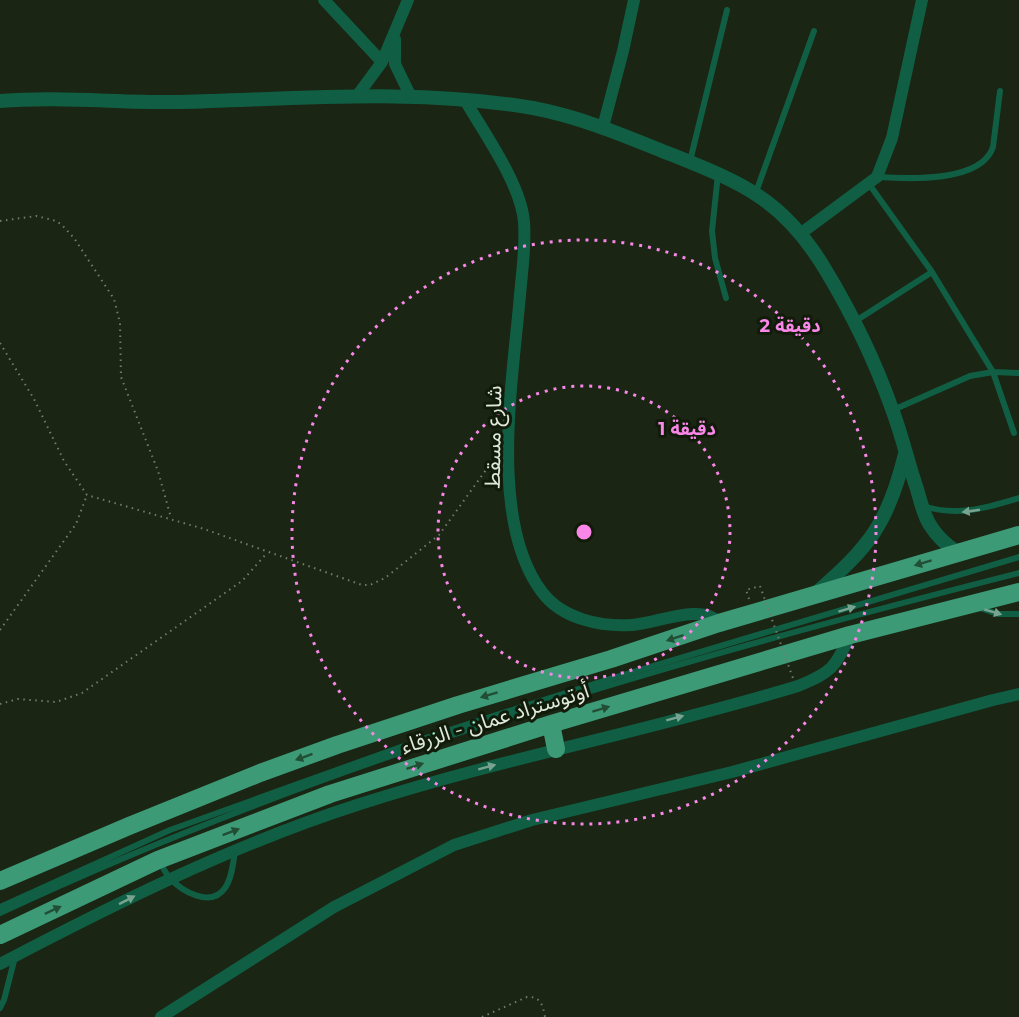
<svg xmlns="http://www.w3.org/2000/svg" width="1019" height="1017" font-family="Montserrat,'Noto Sans Arabic',sans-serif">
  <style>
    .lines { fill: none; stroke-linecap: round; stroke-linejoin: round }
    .path { stroke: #737c6d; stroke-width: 2; stroke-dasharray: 1.5 4.5; stroke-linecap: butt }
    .service { stroke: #105e44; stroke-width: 6 }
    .minor { stroke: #105e44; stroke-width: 12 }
    .tertiary { stroke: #105e44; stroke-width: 14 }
    .trunk { stroke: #3c9a77; stroke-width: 18 }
    .path-bridge { stroke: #737c6d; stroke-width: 2; stroke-dasharray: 1.5 4.5; stroke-linecap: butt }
    .oneway { fill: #78a390 }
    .oneway2 { fill: #224e36 }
    .ring { fill: none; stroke: #f987e8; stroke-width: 3; stroke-dasharray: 3 6 }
    .labels { text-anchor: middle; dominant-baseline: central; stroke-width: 6; stroke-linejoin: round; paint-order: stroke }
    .street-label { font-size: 21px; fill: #e1e8dc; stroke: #111b0a }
    .centre { fill: #f987e8; stroke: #111b0a; stroke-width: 3 }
    .ring-label { font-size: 18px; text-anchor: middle; font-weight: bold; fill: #f987e8; stroke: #111b0a; stroke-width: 6; stroke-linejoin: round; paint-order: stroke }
  </style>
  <rect width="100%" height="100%" fill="#1a2513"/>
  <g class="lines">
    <path class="path" d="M0 221 36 216 53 220 61 224 74 238 114 299 120 323 121 377 158 471 171 518
      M0 343 34 399 64 461 87 495 204 529 362 585H370L385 578 439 535 496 456
      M749 599 746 590 760 586
      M0 630 76 524 87 495
      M0 704 18 699 56 702 82 693 242 581 267 553
      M482 1017 527 997C541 996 543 1006 545 1017"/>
    <path class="service" d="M690 161 727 10
      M718 174 712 231 715 258 726 298
      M878 177C908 179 981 183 993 147L1000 91
      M869 184 932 272 993 372 1014 433
      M756 192 814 31
      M854 322 932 272
      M893 410 970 376 993 372 1019 373
      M923 506C957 517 986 508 1019 498
      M980 608 998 614H1019
      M159 861C162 866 165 872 169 877 182 892 211 908 225 888 232 878 233 863 235 852
      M0 907 170 830 437 734 613 678 1019 557
      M0 913C325 761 672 661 1019 573
      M0 1008 4 1000 15 957"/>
    <path class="minor" d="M324 0 382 62
      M395 39V64L411 97
      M357 96 382 62 408 0
      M465 100C484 133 521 184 524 222 526 246 522 271 520 295 513 379 488 521 542 592 562 619 601 627 632 625 655 624 703 602 719 623
      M603 127 623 51 634 0
      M800 234 877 177 892 138 922 0
      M0 964C116 903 235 844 360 804 504 758 653 730 798 686 832 672 835 668 850 635
      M161 1017 334 907 454 845 532 820 732 772 993 700 1019 694"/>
    <path class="tertiary" d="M0 101C60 96 120 103 180 102 298 99 417 88 533 108 581 117 625 136 670 154 742 183 783 199 825 269 851 312 875 361 892 409 902 435 908 463 917 489 921 503 924 517 932 528 939 539 948 546 958 553
      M816 593C869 547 888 524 905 454"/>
    <path class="trunk" d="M551 724 556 749
      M0 881 129 826 260 773 337 745 458 705 611 659 719 623 1019 535
      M0 935 158 860 330 794 551 724 850 635 1019 592"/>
    <path class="path-bridge" d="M760 586 794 681"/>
  </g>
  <defs><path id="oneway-solid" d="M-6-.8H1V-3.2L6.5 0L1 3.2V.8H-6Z" transform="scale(1.5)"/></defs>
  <g class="oneway">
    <use href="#oneway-solid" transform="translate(971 511) rotate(172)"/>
    <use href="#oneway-solid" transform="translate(847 609) rotate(-17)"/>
    <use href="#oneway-solid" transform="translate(993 612) rotate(16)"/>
    <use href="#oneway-solid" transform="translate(675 718) rotate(-15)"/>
    <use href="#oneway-solid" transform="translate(487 767) rotate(-15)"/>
    <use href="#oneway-solid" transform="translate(127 900) rotate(-27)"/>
  </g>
  <g class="oneway2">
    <use href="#oneway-solid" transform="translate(923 563) rotate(163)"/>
    <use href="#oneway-solid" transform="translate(675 638) rotate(162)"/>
    <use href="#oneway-solid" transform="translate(489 695) rotate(163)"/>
    <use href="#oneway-solid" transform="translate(601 709) rotate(-17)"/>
    <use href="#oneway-solid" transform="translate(304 757) rotate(160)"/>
    <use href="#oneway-solid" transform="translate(415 766) rotate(-18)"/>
    <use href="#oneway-solid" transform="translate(231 832) rotate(-21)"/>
    <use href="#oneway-solid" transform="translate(53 910) rotate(-25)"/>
  </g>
  <g class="ring">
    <circle cx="584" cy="532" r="146"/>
    <circle cx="584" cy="532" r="292"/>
  </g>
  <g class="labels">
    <g class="street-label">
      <text transform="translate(493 437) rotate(-89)">شارع مسقط</text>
      <text transform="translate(495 718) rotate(-17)">أوتوستراد عمان - الزرقاء</text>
    </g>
  </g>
  <circle cx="584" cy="532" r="9" class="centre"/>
  <g class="ring-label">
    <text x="790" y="332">2 دقيقة</text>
    <text x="687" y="435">1 دقيقة</text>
  </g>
</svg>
